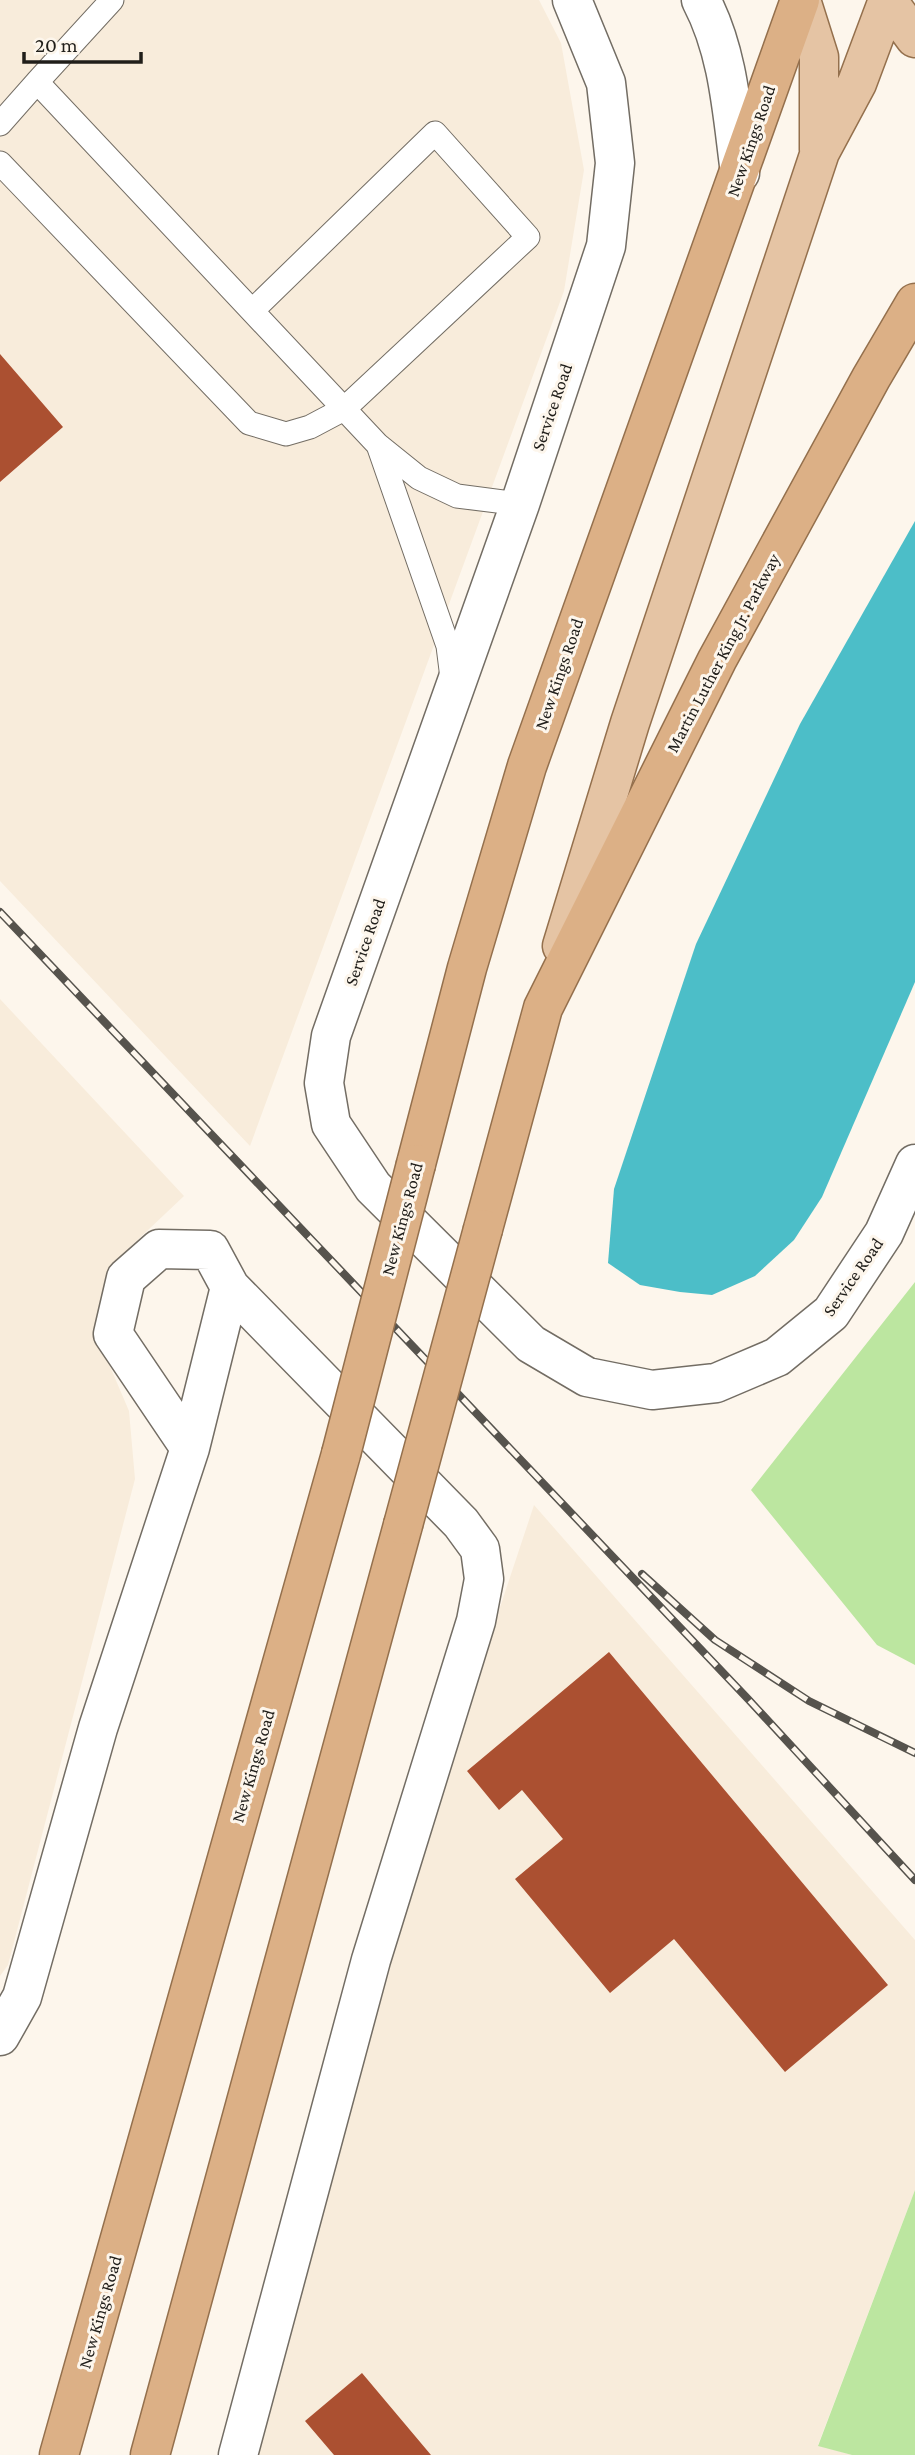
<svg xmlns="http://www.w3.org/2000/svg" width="915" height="2455" font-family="'Crimson Pro',serif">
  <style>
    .built { fill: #f8ecdb }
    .green { fill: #bce6a0 }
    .water { fill: #4cbec8 }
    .building { fill: #ab5031 }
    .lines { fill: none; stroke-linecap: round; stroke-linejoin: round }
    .service-casing { stroke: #736d64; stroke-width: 25 }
    .minor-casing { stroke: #736d64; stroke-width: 41 }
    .primary-casing { stroke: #94704d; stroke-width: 41 }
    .trunk-casing { stroke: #94704d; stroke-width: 41 }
    .service { stroke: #fff; stroke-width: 23 }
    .minor { stroke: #fff; stroke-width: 38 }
    .primary { stroke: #e5c4a4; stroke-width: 38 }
    .trunk { stroke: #dcb086; stroke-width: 38 }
    .rail-casing { stroke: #56534d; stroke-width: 8 }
    .rail { stroke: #fdf6ec; stroke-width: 5; stroke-dasharray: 16; stroke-linecap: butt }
    .trunk-bridge-casing { stroke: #94704d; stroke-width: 41; stroke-linecap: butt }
    .trunk-bridge { stroke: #dcb086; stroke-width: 38 }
    .labels { text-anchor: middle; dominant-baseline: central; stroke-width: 6; stroke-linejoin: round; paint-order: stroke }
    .street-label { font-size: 18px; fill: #201e1a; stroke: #fdf6ec }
  </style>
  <rect width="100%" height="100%" fill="#fdf6ec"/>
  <path class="built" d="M0 0H539L561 43 584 170 564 291 250 1146 0 881Z
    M0 999 184 1196 110 1266 94 1329 129 1411 135 1479 8 1965 0 1976Z
    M534 1505 915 1940V2190L818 2445 852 2455H253L388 1945Z"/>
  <path class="green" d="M915 1282V1665L877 1645 751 1490Z
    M915 2190V2455H852L818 2446Z"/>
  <path class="water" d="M915 521V982L822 1197 794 1240 755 1276 712 1295 680 1292 640 1285 608 1263 614 1189 696 944 800 724Z"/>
  <path class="building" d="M0 354 63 427 0 482Z
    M609 1652 888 1985 785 2072 674 1939 610 1993 515 1879 563 1839 522 1790 499 1810 467 1771Z
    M362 2373 431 2455H334L305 2421Z"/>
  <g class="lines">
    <g class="service-casing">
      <path id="service" d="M112 0 37 82 378 445 419 478 457 496 520 504
        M0 124 37 82
        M0 163 249 423 286 434 310 427 344 409 528 237 435 133 252 311
        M378 445 448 646 452 678"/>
    </g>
    <g class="minor-casing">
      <path id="minor" d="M572 0 606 83 615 163 606 246 520 504 331 1036 324 1083 331 1124 373 1187 531 1344 587 1377 652 1390 716 1383 777 1357 831 1313 884 1233 915 1164
        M701 0C729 53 732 114 740 173
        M190 1448 113 1334 126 1278 159 1249 210 1250 230 1287 461 1523 480 1549 484 1579 476 1621 371 1960 238 2455
        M0 2036 22 1997 98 1728 190 1448 230 1287"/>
    </g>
    <g class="primary-casing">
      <path id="primary" d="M801 0 819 57V150
        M887 0 915 38
        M562 946 630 723 820 152 857 83 888 0"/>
    </g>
    <g class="trunk-casing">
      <path id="trunk" d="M416 1164 467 968 527 766 800 0
        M483 1229 543 1008 717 660 871 378 915 303
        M59 2455 341 1454
        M150 2455 403 1525"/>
    </g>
    <use href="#service" class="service"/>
    <use href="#minor" class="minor"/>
    <use href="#primary" class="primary"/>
    <use href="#trunk" class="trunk"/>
    <g class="rail-casing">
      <path id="rail" d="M0 912 748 1699 915 1880
        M642 1574 715 1640 809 1701 915 1753"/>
    </g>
    <use href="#rail" class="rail"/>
    <g class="trunk-bridge-casing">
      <path id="trunk-bridge" d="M341 1454 416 1164
        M403 1525 483 1229"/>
    </g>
    <use href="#trunk-bridge" class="trunk-bridge"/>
  </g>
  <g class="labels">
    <g class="street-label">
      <text transform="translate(751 141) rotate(-71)">New Kings Road</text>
      <text transform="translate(552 407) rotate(-71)">Service Road</text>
      <text transform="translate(723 653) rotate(-62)">Martin Luther King Jr. Parkway</text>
      <text transform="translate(559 674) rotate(-71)">New Kings Road</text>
      <text transform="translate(365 942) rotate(-71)">Service Road</text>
      <text transform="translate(402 1219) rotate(-75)">New Kings Road</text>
      <text transform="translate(853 1277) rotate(-55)">Service Road</text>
      <text transform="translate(253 1766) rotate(-74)">New Kings Road</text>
      <text transform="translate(100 2312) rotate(-74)">New Kings Road</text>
    </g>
  </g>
  <path d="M24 52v10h117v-10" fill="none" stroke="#201e1a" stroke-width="3.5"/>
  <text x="35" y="52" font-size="21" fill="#201e1a" stroke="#fdf6ec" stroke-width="5" paint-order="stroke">20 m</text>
</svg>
